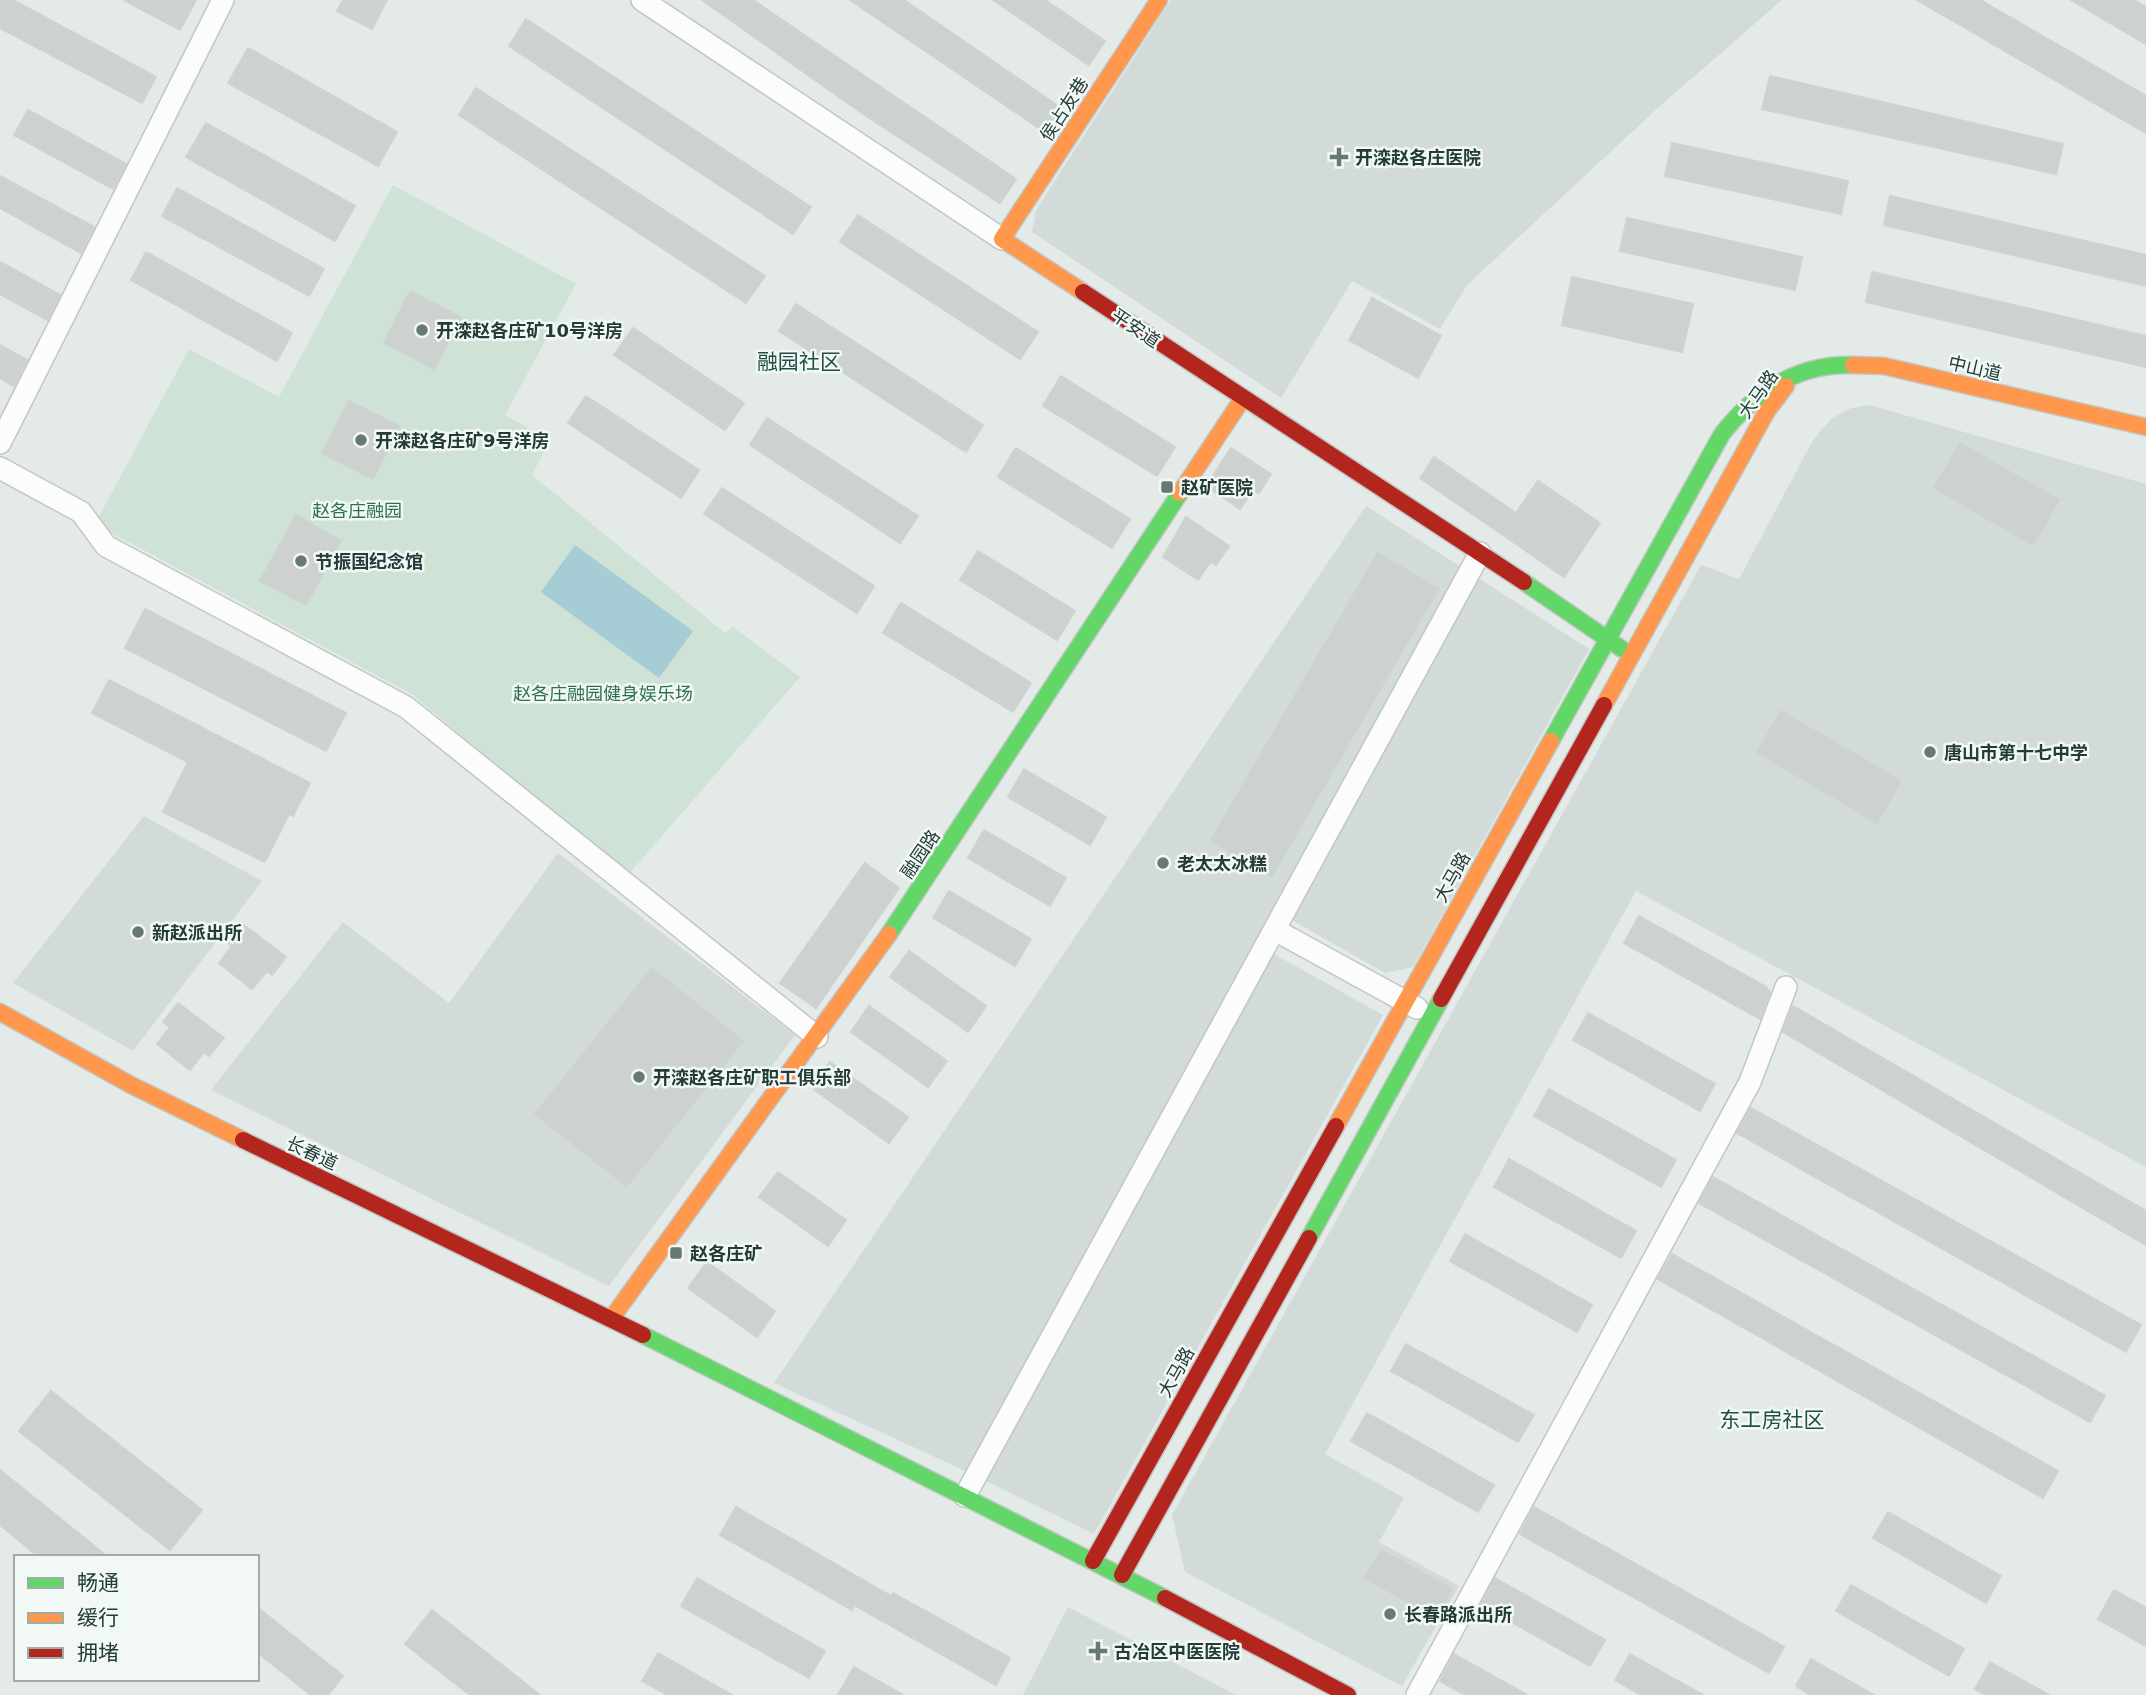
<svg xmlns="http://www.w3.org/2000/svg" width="2146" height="1695" font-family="'DejaVu Sans','Noto Sans SC',sans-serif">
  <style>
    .built { fill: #d2dbd7 }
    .green { fill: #cee2d5 }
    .water { fill: #a6cdd6 }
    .building { fill: #cdd2d0; stroke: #cdd3d0; stroke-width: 2 }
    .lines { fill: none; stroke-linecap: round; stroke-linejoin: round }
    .street-casing { stroke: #c1c7c4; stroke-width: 24 }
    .fast-casing { stroke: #c0c7c5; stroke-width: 19 }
    .slow-casing { stroke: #c0c7c5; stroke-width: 19 }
    .jam-casing { stroke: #c0c7c5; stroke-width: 19 }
    .street { stroke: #fbfcfb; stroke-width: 21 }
    .fast { stroke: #63d668; stroke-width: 16 }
    .slow { stroke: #ff974d; stroke-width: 16 }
    .jam { stroke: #b3261e; stroke-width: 16 }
    .poi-dot { fill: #677975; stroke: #f2f8f6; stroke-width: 2.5 }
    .labels { text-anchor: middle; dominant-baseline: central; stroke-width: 5; stroke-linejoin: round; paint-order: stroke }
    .street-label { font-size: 18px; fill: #233c37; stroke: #f2f8f6 }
    .poi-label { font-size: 18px; font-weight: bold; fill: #233c37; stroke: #f2f8f6; text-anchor: start }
    .park-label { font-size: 18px; fill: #2e724d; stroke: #f2f8f6 }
    .quarter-label { font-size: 21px; fill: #1f4e45; stroke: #f2f8f6 }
  </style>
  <rect width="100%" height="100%" fill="#e4eae7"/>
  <path class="built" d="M1171 0H1782L1660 106 1467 285 1440 329 1352 281 1281 398 1032 232 1036 210Z
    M1869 405 2146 484V1167L1636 891 1325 1454 1404 1498 1379 1542 1459 1586 1402 1686 1185 1572 1172 1515 1701 565 1739 579 1813 440 1832 418 1851 408Z
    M1366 506 1589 649 1413 967 1385 973 1283 915 1265 949 1383 1015 1094 1534 974 1475 774 1383Z
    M144 816 262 881 133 1051 13 983Z
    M558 853 795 1035 609 1286 211 1090 343 922 449 1003Z
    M1068 1607 1236 1695H1023Z"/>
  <path class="green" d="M393 185 576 284 505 415 550 440 532 475 725 633 733 627 800 677 628 875 413 695 95 524 189 349 279 397Z"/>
  <path class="water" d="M575 545 693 631 659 678 541 592Z"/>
  <path class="building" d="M0 0H13L156 77 142 103 0 28Z
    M124 0H196L180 30Z
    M343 0H387L372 29 337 11Z
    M702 0H753L1016 179 1000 203 866 116Z
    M850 0H904L1061 108 1045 132Z
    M993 0H1045L1105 41 1089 65Z
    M1917 0H1980L2069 51 2146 96V133Z
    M2071 0H2134L2146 7V44Z
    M526 19 811 207 793 234 509 46Z
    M248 48 397 132 378 166 228 83Z
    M1770 76 2063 144 2056 174 1762 109Z
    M476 88 765 276 746 303 459 115Z
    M28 110 126 164 113 189 14 135Z
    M206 123 355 206 335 241 186 157Z
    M1672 143 1848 181 1841 214 1665 176Z
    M0 176 94 227 81 253 0 208Z
    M177 188 324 269 309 296 162 216Z
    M1890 196 2146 255V286L1884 225Z
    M858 215 1038 332 1020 359 840 242Z
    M1627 218 1802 257 1795 290 1620 251Z
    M146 252 292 333 277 361 131 280Z
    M0 262 60 295 47 320 0 294Z
    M1872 272 2146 336V367L1866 302Z
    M1572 277 1693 304 1682 352 1562 325Z
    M410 291 461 317 434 369 384 343Z
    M1372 298 1441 336 1418 378 1349 340Z
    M796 304 983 425 966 452 779 331Z
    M633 328 744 403 725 430 614 355Z
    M0 345 27 360 14 386 0 378Z
    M1061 376 1175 447 1157 476 1043 406Z
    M586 396 699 470 681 498 568 423Z
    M349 401 399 426 373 479 322 453Z
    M767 418 918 516 900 543 750 445Z
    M1960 443 2059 500 2033 545 1934 488Z
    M1016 448 1130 519 1112 548 998 477Z
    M1231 448 1271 474 1259 493 1253 490 1240 509 1206 486Z
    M1434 457 1516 513 1538 481 1600 523 1564 577 1420 478Z
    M722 488 874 586 857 613 704 514Z
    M296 515 341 541 306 605 260 581Z
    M1186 517 1229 546 1216 565 1211 561 1198 580 1163 557Z
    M978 551 1075 611 1057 640 960 580Z
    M1378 553 1438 589 1272 876 1211 840Z
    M901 603 1031 683 1013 712 883 633Z
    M145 609 346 713 326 751 125 648Z
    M109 680 310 783 293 816 289 814 265 862 163 812 188 762 92 713Z
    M1781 711 1901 781 1877 823 1757 752Z
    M1024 769 1106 817 1090 845 1008 797Z
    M984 830 1066 878 1050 906 968 858Z
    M865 863 899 888 816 1008 780 983Z
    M949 891 1031 939 1015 966 933 918Z
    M1639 916 1766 987 1770 992 1760 1019 1624 943Z
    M240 922 286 957 272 975 267 971 252 989 219 963 232 946 226 941Z
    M909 951 986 1006 968 1032 890 977Z
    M652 968 743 1041 627 1186 535 1114Z
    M178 1003 224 1038 209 1056 204 1052 190 1070 157 1044 170 1027 163 1022Z
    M869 1006 947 1061 928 1087 851 1032Z
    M1793 1006 2146 1211V1245L1783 1032Z
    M1588 1013 1715 1084 1700 1111 1573 1040Z
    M830 1062 908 1117 889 1143 812 1088Z
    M1549 1089 1676 1160 1661 1187 1534 1116Z
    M1751 1108 2141 1325 2126 1352 1737 1133Z
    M1509 1159 1636 1231 1621 1258 1494 1187Z
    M778 1172 846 1220 828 1246 759 1197Z
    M1713 1177 2105 1396 2090 1422 1699 1203Z
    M1465 1234 1592 1305 1577 1332 1450 1261Z
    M1672 1254 2058 1471 2043 1498 1658 1279Z
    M707 1262 775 1311 757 1337 688 1288Z
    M1406 1344 1534 1415 1518 1442 1391 1371Z
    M51 1391 202 1510 170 1550 19 1431Z
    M1367 1413 1494 1485 1478 1512 1351 1441Z
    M0 1470 108 1557H39L0 1525Z
    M736 1507 891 1596 893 1593 1010 1658 996 1685 854 1605 852 1610 720 1535Z
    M1534 1507 1784 1647 1769 1673 1520 1534Z
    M1888 1512 2001 1576 1986 1603 1873 1538Z
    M1381 1550 1452 1589 1436 1618 1365 1578Z
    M697 1578 825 1651 809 1678 681 1606Z
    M1495 1578 1605 1640 1590 1666 1481 1605Z
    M1851 1585 1964 1649 1949 1676 1836 1611Z
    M2114 1590 2146 1608V1646L2098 1619Z
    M257 1607 343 1676 328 1695H311L257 1652Z
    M432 1610 540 1695H470L405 1644Z
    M658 1653 732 1695H668L642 1681Z
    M1454 1654 1527 1695H1465L1440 1681Z
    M1630 1654 1703 1695H1641L1615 1680Z
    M1811 1659 1874 1695H1811L1796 1686Z
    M1990 1662 2049 1695H1986L1975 1689Z
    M854 1667 903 1695H838Z"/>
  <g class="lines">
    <g class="street-casing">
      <path id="street" d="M642 0 1002 239
        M0 443 223 0
        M0 468 81 512 106 546 406 707 817 1037
        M1275 930 1417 1008
        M965 1496 1480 553
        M1417 1695 1750 1082 1786 987"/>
    </g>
    <g class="fast-casing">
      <path id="fast" d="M1524 582 1622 649
        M1551 741 1722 434C1755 392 1798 363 1853 365
        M889 934 1180 493
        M1309 1238 1441 999
        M643 1335 1165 1598"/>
    </g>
    <g class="slow-casing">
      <path id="slow" d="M1083 292 1002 239 1159 0
        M1853 365 1884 366 2146 427
        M1180 493 1243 398
        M1604 705 1767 411 1786 386
        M0 1012 131 1085 243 1140
        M1336 1126 1551 741
        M611 1319 889 934"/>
    </g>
    <g class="jam-casing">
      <path id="jam" d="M1083 292 1524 582
        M1441 999 1604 705
        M243 1140 643 1335
        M1093 1561 1336 1126
        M1122 1575 1309 1238
        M1165 1598 1348 1695"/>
    </g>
    <use href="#street" class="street"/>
    <use href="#fast" class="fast"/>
    <use href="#slow" class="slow"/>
    <use href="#jam" class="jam"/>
  </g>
  <g class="poi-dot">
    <path d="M1335.5 146.5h7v7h7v7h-7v7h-7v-7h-7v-7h7z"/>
    <circle cx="422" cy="330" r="7"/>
    <circle cx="361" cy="440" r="7"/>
    <rect x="1160" y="480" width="14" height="14" rx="3.5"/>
    <circle cx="301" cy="561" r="7"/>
    <circle cx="1930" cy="752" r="7"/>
    <circle cx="1163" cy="863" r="7"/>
    <circle cx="138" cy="932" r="7"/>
    <circle cx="639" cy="1077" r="7"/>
    <rect x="669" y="1246" width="14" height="14" rx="3.5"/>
    <circle cx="1390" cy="1614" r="7"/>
    <path d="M1094.5 1640.5h7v7h7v7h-7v7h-7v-7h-7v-7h7z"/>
  </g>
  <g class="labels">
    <g class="street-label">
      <text transform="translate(1064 109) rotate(-57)">侯占友巷</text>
      <text transform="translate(1136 328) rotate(34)">平安道</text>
      <text transform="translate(1975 368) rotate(13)">中山道</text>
      <text transform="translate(1758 394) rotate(-55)">大马路</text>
      <text transform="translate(920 854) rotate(-56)">融园路</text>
      <text transform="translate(1452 877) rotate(-61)">大马路</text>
      <text transform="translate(312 1153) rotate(25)">长春道</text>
      <text transform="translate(1176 1372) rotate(-61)">大马路</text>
    </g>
    <g class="poi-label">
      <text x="1355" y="157">开滦赵各庄医院</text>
      <text x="436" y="330">开滦赵各庄矿10号洋房</text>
      <text x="375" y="440">开滦赵各庄矿9号洋房</text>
      <text x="1181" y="487">赵矿医院</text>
      <text x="315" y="561">节振国纪念馆</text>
      <text x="1944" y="752">唐山市第十七中学</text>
      <text x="1177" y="863">老太太冰糕</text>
      <text x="152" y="932">新赵派出所</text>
      <text x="653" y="1077">开滦赵各庄矿职工俱乐部</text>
      <text x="690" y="1253">赵各庄矿</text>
      <text x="1404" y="1614">长春路派出所</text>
      <text x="1114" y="1651">古冶区中医医院</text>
    </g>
    <g class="park-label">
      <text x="357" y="510">赵各庄融园</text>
      <text x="603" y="693">赵各庄融园健身娱乐场</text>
    </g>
    <g class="quarter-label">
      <text x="799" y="362">融园社区</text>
      <text x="1772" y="1420">东工房社区</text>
    </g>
  </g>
  <rect x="14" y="1555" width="245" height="126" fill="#f2f8f6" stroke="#9fadaa" stroke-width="2"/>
  <rect x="28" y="1578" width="35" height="10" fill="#63d668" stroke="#9fadaa" stroke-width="2"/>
  <text x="77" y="1590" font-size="21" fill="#233c37">畅通</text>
  <rect x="28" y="1613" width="35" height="10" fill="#ff974d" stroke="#9fadaa" stroke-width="2"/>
  <text x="77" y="1625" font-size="21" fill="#233c37">缓行</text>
  <rect x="28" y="1648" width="35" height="10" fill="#b3261e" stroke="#9fadaa" stroke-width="2"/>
  <text x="77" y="1660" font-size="21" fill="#233c37">拥堵</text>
</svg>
